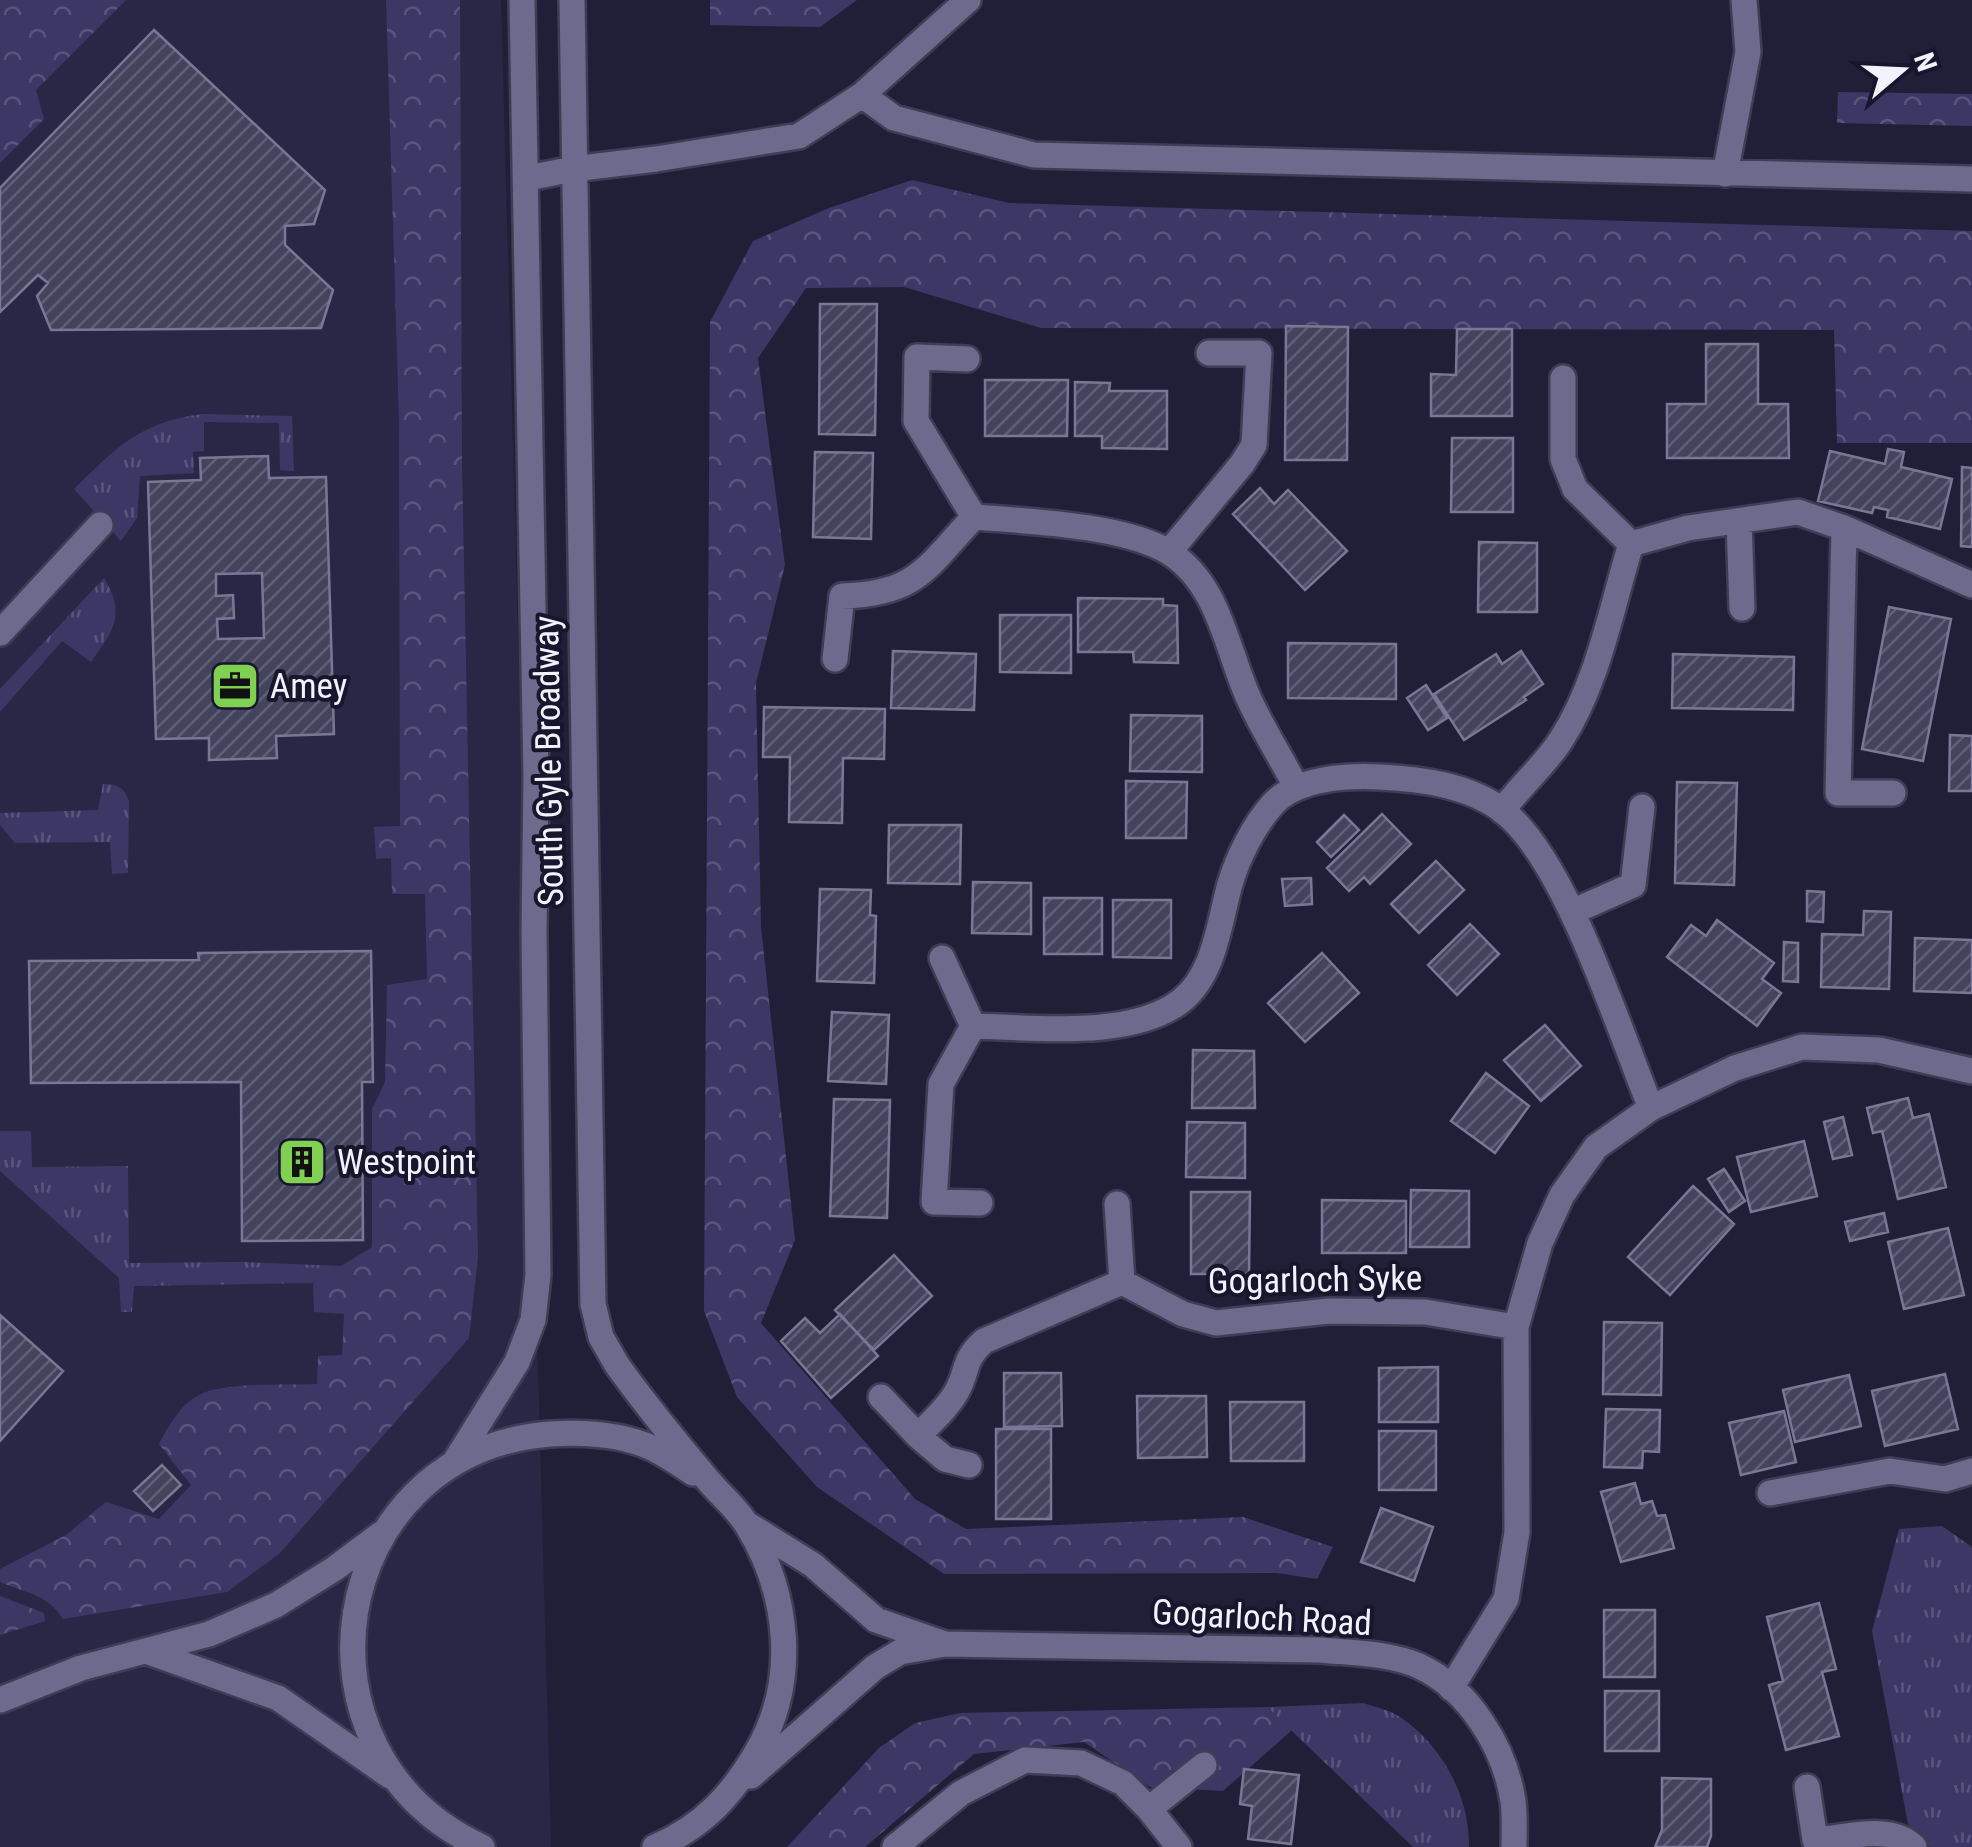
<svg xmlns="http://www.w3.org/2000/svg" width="1972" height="1847" font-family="'Roboto Condensed',sans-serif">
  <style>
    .built { fill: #292746 }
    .grass { fill: url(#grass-tufts) }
    .forest { fill: url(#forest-crowns) }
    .building { fill: url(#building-hatch); stroke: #787896; stroke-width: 2.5; fill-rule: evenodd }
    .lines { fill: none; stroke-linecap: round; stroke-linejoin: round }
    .minor-casing { stroke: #3e3d53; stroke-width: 30 }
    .minor { stroke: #6c6b8d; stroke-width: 25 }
    .labels { text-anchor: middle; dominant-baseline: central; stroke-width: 8; stroke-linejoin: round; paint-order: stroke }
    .poi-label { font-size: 35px; fill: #f2f2fc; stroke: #18162d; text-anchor: start }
    .street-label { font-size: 35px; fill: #f2f2fc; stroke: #18162d }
  </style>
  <defs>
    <pattern id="grass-tufts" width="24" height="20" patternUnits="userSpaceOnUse" patternTransform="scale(2.5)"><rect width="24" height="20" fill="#3c3866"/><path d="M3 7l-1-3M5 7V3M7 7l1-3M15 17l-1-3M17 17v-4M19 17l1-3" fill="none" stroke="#59557d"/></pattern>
    <pattern id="forest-crowns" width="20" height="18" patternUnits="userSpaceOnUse" patternTransform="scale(2.5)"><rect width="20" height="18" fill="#3c3866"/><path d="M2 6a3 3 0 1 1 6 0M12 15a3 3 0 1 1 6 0" fill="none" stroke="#59557d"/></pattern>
    <pattern id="building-hatch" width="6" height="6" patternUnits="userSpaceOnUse" patternTransform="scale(2.5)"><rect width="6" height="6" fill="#44435e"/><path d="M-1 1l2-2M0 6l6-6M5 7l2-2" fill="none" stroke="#5f5f76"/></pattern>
  </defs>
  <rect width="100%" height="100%" fill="#211f37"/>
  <path class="built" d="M0 0H501L551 1847H0Z"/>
  <path class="grass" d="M202 414 292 416 294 471 280 470 279 423 204 422V451L193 452 194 473 140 476 137 518 121 541 74 489C117 447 140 422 202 414Z
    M104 578C126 615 114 629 91 662L62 641 0 712V689Z
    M103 784C117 784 124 787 129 801L128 873 112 874 110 842 15 843 0 825V813L98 810Z
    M0 1131H31L32 1167 128 1166 129 1263 242 1262 341 1266 313 1283 134 1286 132 1312H121L119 1278 0 1171Z
    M1942 1526 1972 1547V1847H1930L1908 1824 1872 1631 1899 1529Z
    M1363 1703C1375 1707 1390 1710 1400 1717 1442 1745 1470 1797 1469 1847H1413L1267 1707Z"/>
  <path class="forest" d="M0 0H126L36 90 44 119 0 163Z
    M386 0H460L462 466 478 1257 469 1338 279 1554 227 1592 63 1619C48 1594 25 1593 0 1582V1569L66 1535 106 1502 159 1519 191 1485 159 1444C169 1426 179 1406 199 1395 226 1381 285 1386 317 1384L318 1356 342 1355 344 1314 314 1312 313 1283 372 1247V1109L385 1082 387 985 427 979 425 894H392L391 858 376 859 374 827 400 826 399 419Z
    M710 0H857L820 27 710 25Z
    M1838 92 1972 94V126L1837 123Z
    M912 180 1009 203 1972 231V443H1837L1834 330 1041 328 904 287 806 288 758 358 785 565 756 683 761 927 795 1240 761 1323 915 1499 966 1529 1243 1517 1333 1547 1317 1579 1277 1573 944 1574 817 1487 737 1397 704 1311 710 322 753 241 829 208Z
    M0 1596 44 1613 45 1621 0 1635Z
    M1267 1707 1292 1730 1223 1791 1150 1787 1084 1742 974 1754 865 1847H787L879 1748 915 1723 960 1713Z"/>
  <path class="building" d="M154 30 325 190 314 224 285 226V245L333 290 321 328 51 330 37 296 48 283 38 275 0 312V188Z
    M820 304H877L875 435 819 434Z
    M1286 326 1348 327 1347 460H1285Z
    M1457 329H1512V416H1431V374L1456 375Z
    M1706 344H1758V404H1788L1789 458H1667V404H1706Z
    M985 380H1068L1067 436H985Z
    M1075 382 1110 383 1109 391H1167V449L1102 448V436H1075Z
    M1452 438H1513V512H1451Z
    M1888 449 1904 452 1901 467 1952 479 1940 529 1887 517 1888 510 1874 507 1872 513 1818 501 1830 451 1885 464Z
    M815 452 873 453 871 539 813 537Z
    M268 456 269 478 326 477 334 734 276 736 277 758 209 760V738L156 739 148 482 201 480 200 458ZM262 573 264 638 218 639 217 619 234 618 233 595 216 596V574Z
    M1962 467 1972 468V547L1961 546Z
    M1260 488 1274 504 1288 490 1347 551 1305 590 1233 514Z
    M1479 542 1537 543V612H1478Z
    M1078 598 1163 599V605L1177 606 1178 663 1134 662 1133 652H1078Z
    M1889 607 1951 619 1923 761 1862 749Z
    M1000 615H1071V673L1000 672Z
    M1288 643 1396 644V699L1288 698Z
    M893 651 976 654 974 710 891 708Z
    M1521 651 1543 684 1524 697 1526 700 1464 740 1434 694 1496 654 1502 664Z
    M1673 654 1794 657 1793 710 1672 708Z
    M1426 685 1447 718 1428 730 1407 698Z
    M764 707 885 709 884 759 843 758 842 823 789 822 790 757H763Z
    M1131 715 1202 716V772L1130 771Z
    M1950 735 1972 736V791H1949Z
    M1126 781 1187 782 1186 838H1126Z
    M1677 782 1737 783 1734 885 1675 883Z
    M1382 814 1411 844 1370 884 1364 877 1349 891 1327 868Z
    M1344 815 1359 830 1331 857 1317 842Z
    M889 825H961L960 884 888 883Z
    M1436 861 1464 890 1419 933 1391 904Z
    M1311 878 1312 904 1285 906 1282 879Z
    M973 882 1031 883V934L972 933Z
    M820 889 871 890 870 915 876 916 874 983 817 981Z
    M1807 891 1824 892 1823 922 1807 921Z
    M1044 898H1102V954H1044Z
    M1113 900H1171V958L1113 957Z
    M1864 911 1891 912 1889 989 1821 987 1822 934 1863 935Z
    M1717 920 1774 963 1762 979 1781 993 1757 1026 1667 957 1691 925 1706 936Z
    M1470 924 1499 954 1457 995 1428 965Z
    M1915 938 1972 940V993L1914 991Z
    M1784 942 1798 943V982L1783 981Z
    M371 951 373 1082H362L363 1240 242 1241 241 1082 31 1083 29 961 199 960 198 953Z
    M1322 953 1359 993 1305 1042 1268 1003Z
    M832 1012 889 1015 886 1084 828 1081Z
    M1545 1025 1581 1066 1541 1101 1504 1060Z
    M1193 1050 1254 1051 1255 1108H1192Z
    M1486 1073 1529 1106 1495 1153 1451 1121Z
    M1908 1098 1913 1118 1929 1114 1946 1187 1898 1199 1882 1131 1873 1133 1867 1108Z
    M834 1099 890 1100 887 1218 830 1216Z
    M1843 1117 1852 1155 1833 1159 1824 1122Z
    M1187 1122 1245 1123V1178L1186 1177Z
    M1804 1141 1817 1196 1751 1212 1737 1157Z
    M1724 1169 1745 1201 1729 1212 1708 1179Z
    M1693 1186 1734 1224 1670 1295 1628 1257Z
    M1411 1190 1469 1191V1247H1410Z
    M1191 1192H1250L1249 1274H1191Z
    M1322 1200 1406 1201V1253H1322Z
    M1884 1213 1888 1232 1850 1241 1845 1222Z
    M1948 1228 1964 1295 1904 1309 1888 1242Z
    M894 1255 932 1296 874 1350 835 1310Z
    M840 1314 878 1356 831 1398 781 1341 805 1318 820 1333Z
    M0 1315 63 1371 0 1441Z
    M1604 1322 1662 1323 1661 1395 1603 1394Z
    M1438 1367V1422H1379V1368Z
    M1004 1373H1061L1062 1426 1004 1427Z
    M1945 1374 1958 1429 1885 1446 1872 1391Z
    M1849 1375 1861 1426 1795 1442 1783 1390Z
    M1137 1396H1206L1207 1457 1138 1458Z
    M1230 1402H1304V1461H1231Z
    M1606 1409 1660 1410 1659 1452 1643 1451 1642 1468 1604 1467Z
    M1784 1411 1796 1462 1741 1475 1729 1423Z
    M996 1429H1051V1519H996Z
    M1379 1431H1436V1490H1379Z
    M162 1465 181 1485 153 1511 134 1491Z
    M1635 1483 1641 1504 1652 1501 1657 1516 1665 1515 1674 1548 1621 1562 1601 1492Z
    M1381 1508 1433 1527 1414 1581 1361 1562Z
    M1819 1603 1836 1669 1822 1672 1839 1736 1786 1750 1769 1685 1783 1681 1767 1617Z
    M1604 1610H1655V1677H1604Z
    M1605 1691H1659V1751H1605Z
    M1244 1769 1299 1775 1291 1844 1248 1839 1252 1806 1240 1804Z
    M1662 1778 1711 1779V1836L1707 1847H1655L1662 1830Z"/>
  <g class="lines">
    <g class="minor-casing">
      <path id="minor" d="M572 0 593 1304 601 1337 617 1365C645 1404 676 1442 707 1479 720 1495 737 1508 747 1525 789 1593 798 1680 758 1750 733 1794 703 1827 655 1847
        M862 95 894 118 1034 155 1972 179
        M1725 174 1748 52 1744 0
        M528 178 573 169 656 159 799 136 862 95 968 0
        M967 359 917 357 916 421 974 517
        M1563 378V459L1575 489 1631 544
        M1739 521 1742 608
        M1844 528 1838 793H1893
        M1169 552 1242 464 1254 445 1259 353H1209
        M0 633 100 525
        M835 659 842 596C917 594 926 568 974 517 1026 521 1126 525 1170 553 1217 583 1226 644 1246 692 1259 724 1280 755 1296 787
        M1502 811C1520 786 1545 765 1561 740 1598 683 1611 609 1631 544L1688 528 1798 512 1844 528 1972 585
        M1572 912 1633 885 1642 807
        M942 958 973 1026 941 1084 934 1202 980 1203
        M973 1026C1033 1027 1130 1040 1181 1001 1215 974 1219 923 1230 884 1238 857 1254 825 1273 804 1297 778 1347 775 1380 777 1421 779 1469 785 1503 811 1566 860 1619 1031 1651 1108
        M1122 1282 1183 1314 1216 1323 1329 1311 1425 1312 1516 1327
        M881 1397 918 1436C931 1422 947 1409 957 1391 969 1369 962 1361 984 1341L1122 1282 1117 1204
        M918 1436 945 1459 969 1465
        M454 1463 517 1362 533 1320 538 1275 534 933 536 776 522 0
        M1770 1493 1890 1471 1945 1479 1972 1471
        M747 1524 813 1565 876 1620 945 1644 900 1652 875 1667 751 1776
        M945 1644 1320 1650C1352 1653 1390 1653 1419 1666 1469 1689 1505 1748 1513 1801 1515 1815 1514 1832 1514 1847
        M146 1651 278 1698 390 1776
        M1451 1688 1506 1599 1517 1532 1516 1327 1540 1243 1562 1195 1596 1147 1651 1108 1735 1068 1802 1047 1879 1050 1972 1071
        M0 1700 81 1668 209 1634 276 1605 334 1569 381 1534
        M1807 1787 1815 1840C1844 1838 1891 1823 1914 1847
        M1149 1809 1204 1765
        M482 1847C279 1754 325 1452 550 1434 583 1432 623 1434 654 1449 668 1456 681 1465 693 1473
        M895 1847 961 1793 1025 1760 1081 1763 1123 1783 1149 1809 1179 1847"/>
    </g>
    <use href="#minor" class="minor"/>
  </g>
  <defs>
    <g id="office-square" transform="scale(2.5)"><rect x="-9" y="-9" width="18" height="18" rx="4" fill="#80d051" stroke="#18162d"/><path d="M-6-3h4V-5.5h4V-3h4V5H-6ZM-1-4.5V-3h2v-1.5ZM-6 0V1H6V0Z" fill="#111"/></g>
    <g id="building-square" transform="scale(2.5)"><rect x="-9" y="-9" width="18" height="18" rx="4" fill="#80d051" stroke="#18162d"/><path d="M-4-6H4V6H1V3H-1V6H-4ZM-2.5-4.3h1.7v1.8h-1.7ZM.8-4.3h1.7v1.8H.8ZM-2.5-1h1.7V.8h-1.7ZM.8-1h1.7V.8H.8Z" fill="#111"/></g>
  </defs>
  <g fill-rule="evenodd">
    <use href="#office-square" x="235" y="686"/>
    <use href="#building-square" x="302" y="1162"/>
  </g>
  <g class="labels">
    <g class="poi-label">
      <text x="270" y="686">Amey</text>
      <text x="337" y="1162">Westpoint</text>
    </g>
    <g class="street-label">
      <text transform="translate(549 761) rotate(-91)">South Gyle Broadway</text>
      <text transform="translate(1315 1280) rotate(-1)">Gogarloch Syke</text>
      <text transform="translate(1262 1618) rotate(3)">Gogarloch Road</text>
    </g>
  </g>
  <g transform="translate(1902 70) rotate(71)" stroke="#18162d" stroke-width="8" paint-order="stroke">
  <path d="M0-8L18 38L0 25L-18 38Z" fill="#f2f2fc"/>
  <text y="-15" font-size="28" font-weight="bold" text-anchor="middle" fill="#f2f2fc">N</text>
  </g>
</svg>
